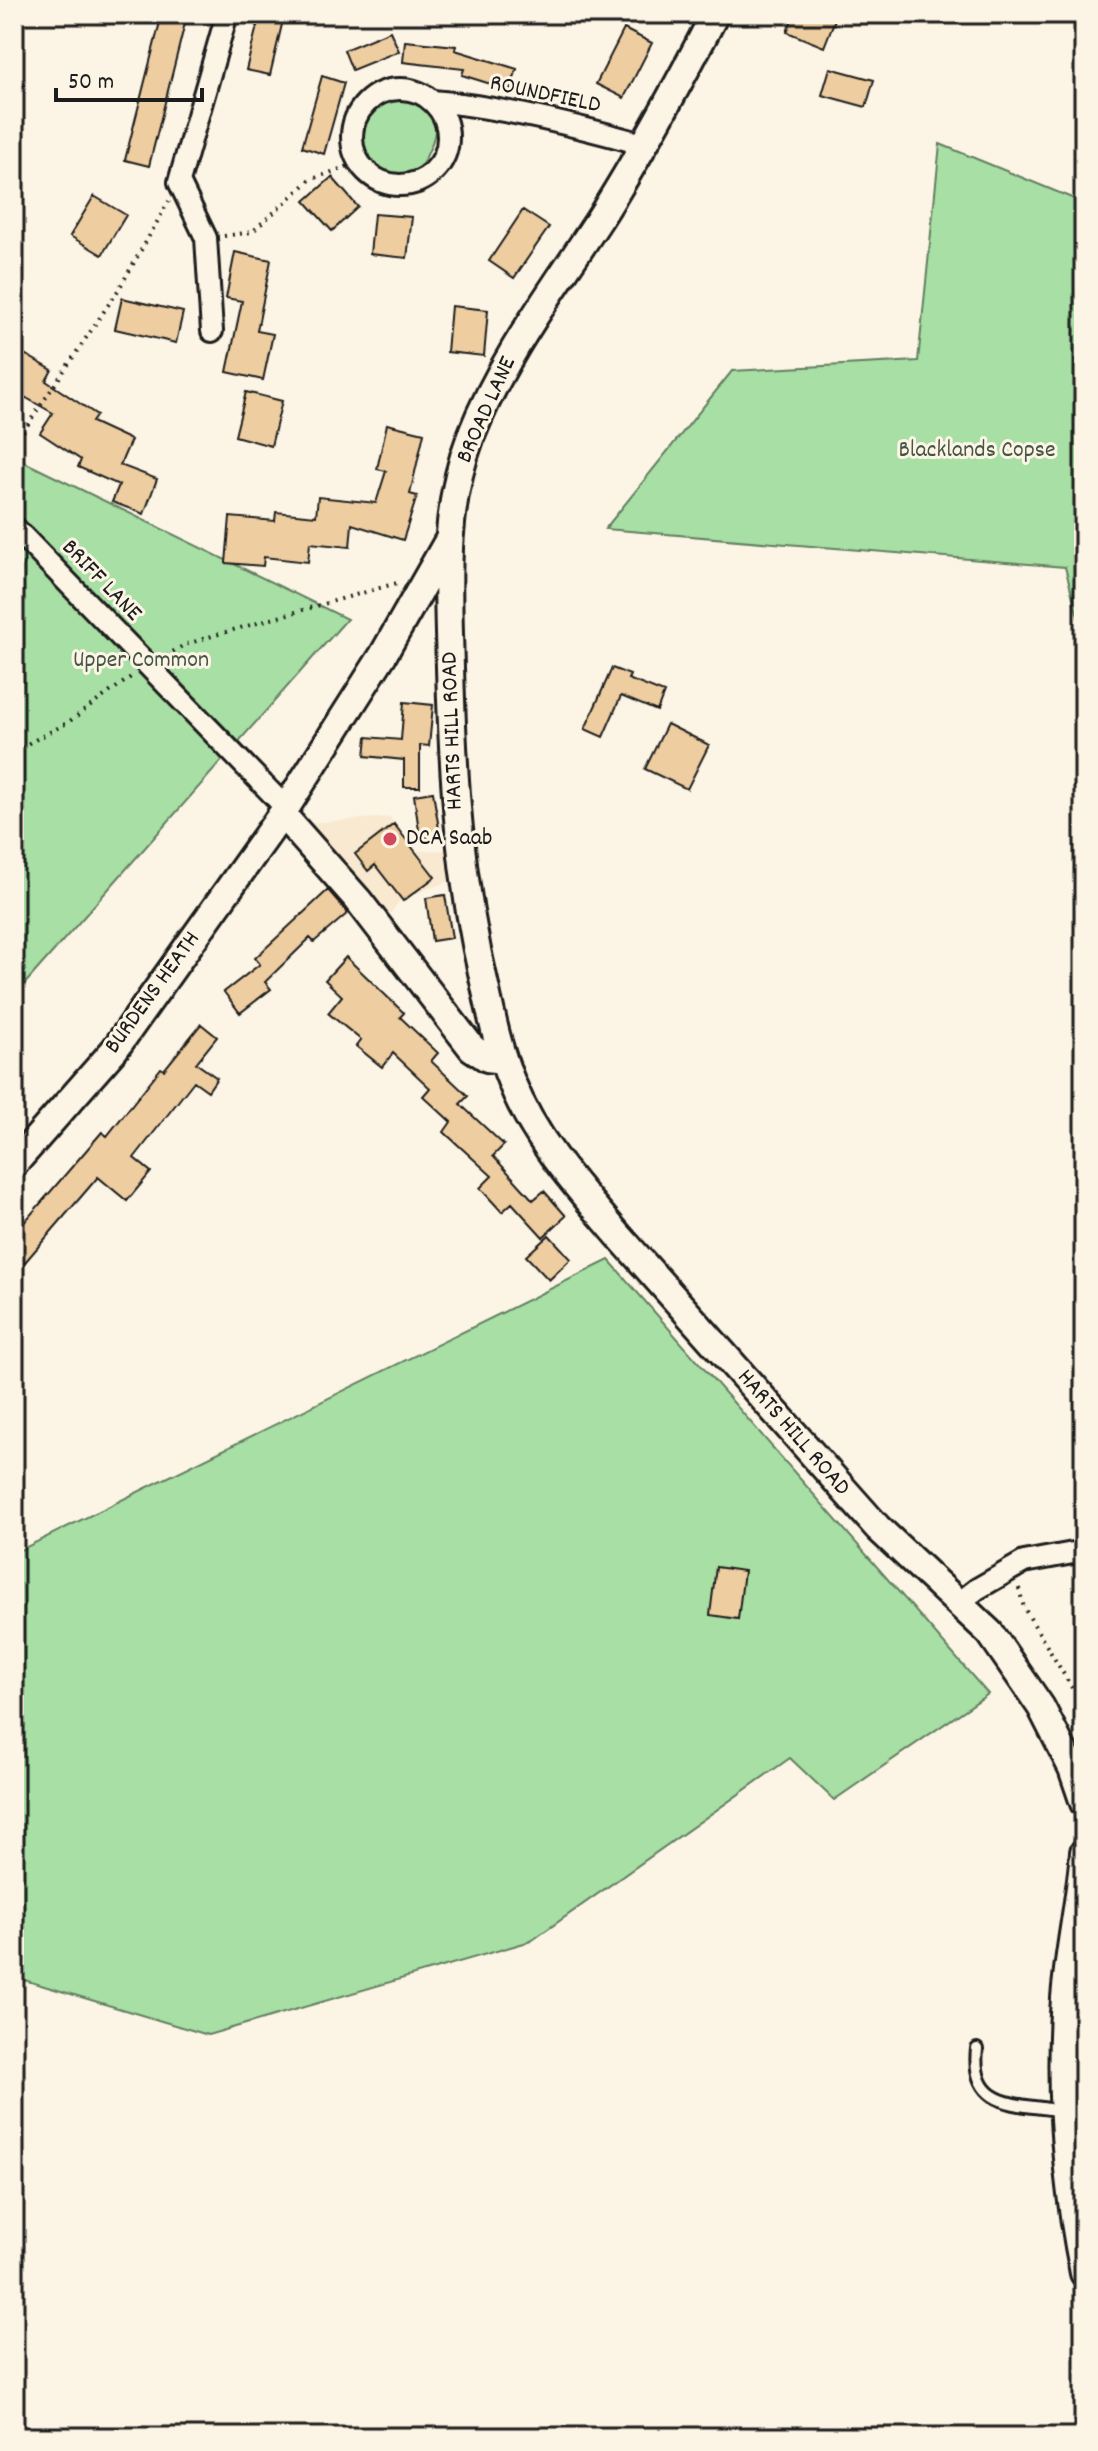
<svg xmlns="http://www.w3.org/2000/svg" width="1098" height="2451" font-family="Dekko,sans-serif">
  <style>
    .built { fill: #f8e9d0 }
    .green { fill: #a7dfa4; stroke: #627e60; stroke-width: 2 }
    .building { fill: #eecda0; stroke: #1c1c1c; stroke-width: 2 }
    .lines { fill: none; stroke-linecap: round; stroke-linejoin: round }
    .lane-casing { stroke: #1c1c1c; stroke-width: 16 }
    .street-casing { stroke: #1c1c1c; stroke-width: 26 }
    .secondary-casing { stroke: #1c1c1c; stroke-width: 32 }
    .path { stroke: #1c1c1c; stroke-width: 4; stroke-dasharray: 2 6; stroke-linecap: butt }
    .lane { stroke: #fcf5e5; stroke-width: 10 }
    .street { stroke: #fcf5e5; stroke-width: 20 }
    .secondary { stroke: #fcf5e5; stroke-width: 26 }
    .poi-dot { fill: #d1495b; stroke: #fcf5e5; stroke-width: 3 }
    .labels { text-anchor: middle; dominant-baseline: central; stroke-width: 6; stroke-linejoin: round; paint-order: stroke }
    .street-label { font-size: 24px; fill: #1c1c1c; stroke: #fcf5e5 }
    .park-label { font-size: 24px; fill: #465645; stroke: #fcf5e5 }
    .poi-label { font-size: 24px; fill: #1c1c1c; stroke: #fcf5e5; text-anchor: start }
  </style>
  <rect width="100%" height="100%" fill="#fcf5e5"/>
  <filter id="ink" filterUnits="userSpaceOnUse"><feTurbulence type="fractalNoise" baseFrequency=".0125" numOctaves="2"/><feDisplacementMap in="SourceGraphic" scale="16" xChannelSelector="R" yChannelSelector="G"/><feConvolveMatrix kernelMatrix="1 2 1 2 8 2 1 2 1" color-interpolation-filters="sRGB"/></filter>
  <g filter="url(#ink)">
    <path class="built" d="M390 817 394 824 392 827H400L406 839 417 851 448 850 450 881 402 898 386 919 303 827 311 826 310 823Z"/>
    <path class="green" d="M397 99C409 100 424 100 432 111 444 128 423 168 410 180 402 181 392 183 385 180 359 173 357 134 371 116 378 106 387 103 397 99Z
      M940 144 1084 203V640L1065 567 605 529 732 371 918 361Z
      M14 457 347 619 14 996Z
      M609 1260 988 1694 834 1800 790 1758 531 1941 208 2035 14 1977V1553Z"/>
    <path class="building" d="M162 14 186 19 149 166 125 160Z
      M260 14 284 16 270 75 246 70Z
      M794 14H837L824 47 787 32Z
      M624 29 652 43 624 98 596 84Z
      M390 31 399 51 352 70 344 50Z
      M405 41 456 46 455 50 517 69 510 90 462 75 464 69 403 62Z
      M830 68 874 80 866 107 822 95Z
      M322 76 344 83 324 154 302 147Z
      M332 177 358 207 332 231 305 201Z
      M94 196 126 215 102 255 70 236Z
      M523 210 549 227 514 278 489 261Z
      M374 214 412 217 407 258 370 254Z
      M235 252 271 260 257 331 273 334 263 380 227 372 242 301 226 298Z
      M122 298 183 312 176 343 115 329Z
      M451 306 488 310 484 356 447 352Z
      M14 348 52 370 46 381 97 415 92 422 131 440 120 465 157 479 144 514 112 502 119 485 78 467 81 460 40 433 53 413 14 391Z
      M246 392 282 401 271 446 235 436Z
      M387 424 424 433 410 494 417 496 403 540 352 524 350 547 310 543 308 562 264 557 263 566 226 563 230 517 275 521 276 512 316 516 318 497 376 503 386 471 377 469Z
      M612 668 630 675 628 679 664 693 657 711 621 696 603 737 585 729Z
      M404 702 433 705 429 746 420 745V787H404V760L365 756 367 737 401 740Z
      M667 724 709 745 687 789 645 769Z
      M433 792 440 835 420 838 414 795Z
      M394 824 435 877 403 901 375 865 368 871 355 854Z
      M328 890 348 913 314 942 310 938 265 982 271 989 240 1013 224 992 260 964 255 958Z
      M445 895 452 938 432 941 426 898Z
      M346 957 404 1013 400 1017 438 1053 431 1061 468 1096 460 1104 504 1145 493 1156 533 1200 544 1191 566 1216 543 1237 512 1203 502 1212 480 1188 492 1176 444 1132 451 1122 423 1096 430 1088 393 1053 382 1067 356 1046 361 1040 328 1013 342 996 325 980Z
      M201 1024 217 1037 196 1063 217 1078 208 1091 194 1081 134 1158 151 1172 127 1201 98 1177 14 1275V1234L102 1132 107 1136 161 1068 164 1070Z
      M549 1235 571 1259 549 1280 526 1256Z
      M716 1567 744 1571 738 1619 710 1615Z"/>
    <g class="lines">
      <g class="lane-casing">
        <path id="lane" d="M977 2049C970 2110 1018 2103 1063 2111"/>
      </g>
      <g class="street-casing">
        <path id="street" d="M352 137a48 48 0 1 1 96 0a48 48 0 1 1-96 0Z
          M432 101C498 106 582 127 646 145
          M212 331 206 238 179 182 227 14
          M14 527 286 808
          M959 1603 977 1589 1024 1562 1084 1551"/>
      </g>
      <g class="secondary-casing">
        <path id="secondary" d="M715 14C679 83 642 152 600 218 554 289 502 357 471 436 442 511 448 589 450 668 453 778 459 878 485 986 492 1019 499 1052 512 1083 535 1141 579 1189 619 1236L878 1528 990 1633 1041 1707 1072 1768 1084 1803
          M282 814 358 900 472 1048 487 1058 503 1060
          M14 1164 115 1049 282 814 383 655 448 541
          M1084 1852C1080 1901 1069 1949 1065 1998 1058 2090 1066 2183 1084 2273"/>
      </g>
      <path class="path" d="M224 236 252 232 310 180 359 162
        M14 445 119 289 169 201
        M14 564H25
        M166 656 184 645 212 636 397 583
        M14 751 67 723 131 677
        M1019 1588 1024 1608 1084 1708"/>
      <use href="#lane" class="lane"/>
      <use href="#street" class="street"/>
      <use href="#secondary" class="secondary"/>
    </g>
  </g>
  <circle class="poi-dot" cx="390" cy="839" r="8"/>
  <g class="labels">
    <g class="street-label">
      <text transform="translate(545 95) rotate(12)">ROUNDFIELD</text>
      <text transform="translate(487 410) rotate(-66)">BROAD LANE</text>
      <text transform="translate(101 581) rotate(46)">BRIFF LANE</text>
      <text transform="translate(453 731) rotate(-92)">HARTS HILL ROAD</text>
      <text transform="translate(153 993) rotate(-54)">BURDENS HEATH</text>
      <text transform="translate(793 1433) rotate(49)">HARTS HILL ROAD</text>
    </g>
    <g class="park-label">
      <text x="977" y="451">Blacklands Copse</text>
      <text x="141" y="661">Upper Common</text>
    </g>
    <g class="poi-label">
      <text x="406" y="839">DCA Saab</text>
    </g>
  </g>
  <rect width="1098" height="2451" fill="none" stroke="#fcf5e5" stroke-width="48"/>
  <rect x="24" y="24" width="1050" height="2403" fill="none" stroke="#1c1c1c" stroke-width="3" filter="url(#ink)"/>
  <path d="M56 88v12h146v-12" fill="none" stroke="#1c1c1c" stroke-width="4"/>
  <text x="68" y="88" font-size="24" fill="#1c1c1c" stroke="#fcf5e5" stroke-width="6" paint-order="stroke">50 m</text>
</svg>
